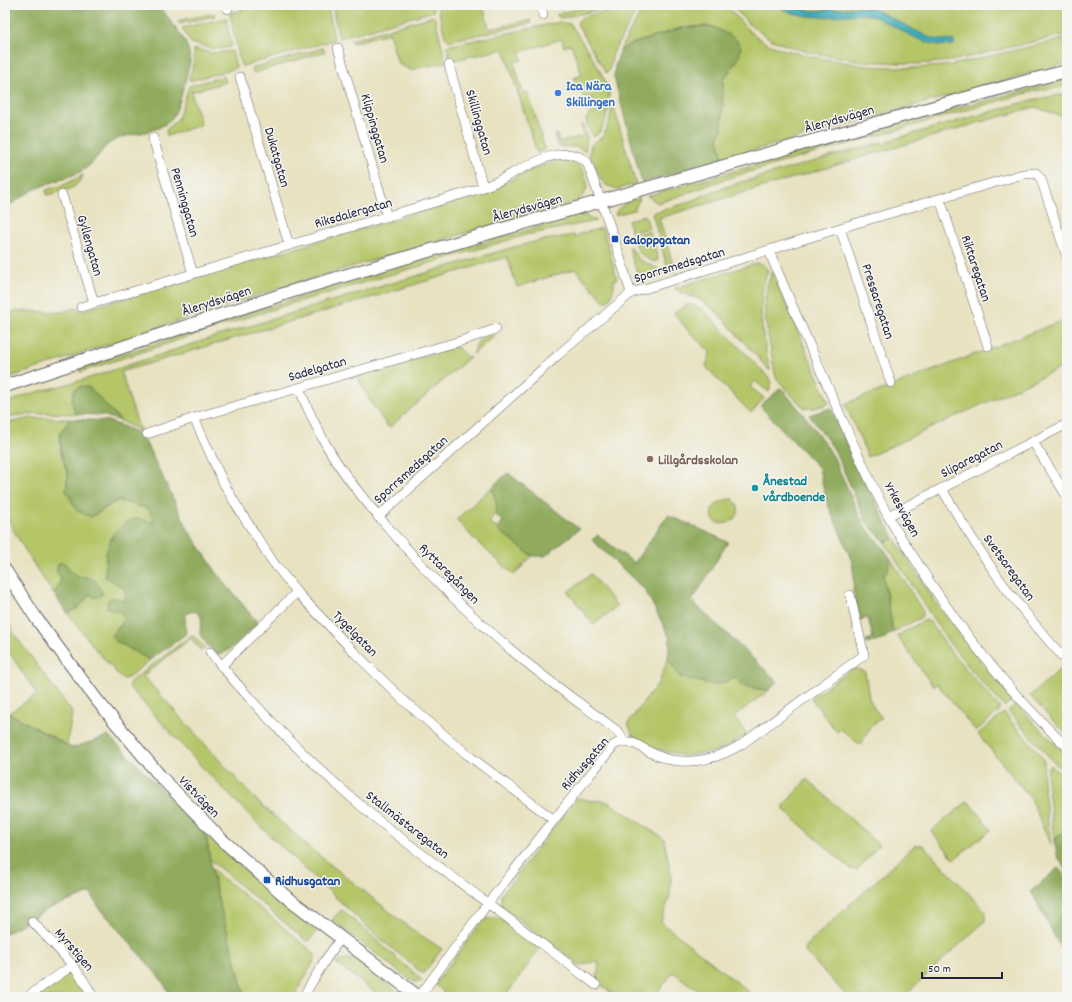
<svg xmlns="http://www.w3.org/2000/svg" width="1072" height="1002" viewBox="0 0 1072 1002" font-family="Dekko,sans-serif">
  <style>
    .green { fill: #b5c669; stroke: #6c7452 }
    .forest { fill: #90ab5d; stroke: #59664c }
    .water { fill: #3babb8; stroke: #2e667a }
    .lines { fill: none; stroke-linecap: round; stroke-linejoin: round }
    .street-casing { stroke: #67656a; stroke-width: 10 }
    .secondary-casing { stroke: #67656a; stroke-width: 14 }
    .street { stroke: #fff; stroke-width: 9 }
    .secondary { stroke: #fff; stroke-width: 12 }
    .shop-dot { fill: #3f7fe0; stroke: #f6f6f2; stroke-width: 1.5 }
    .transit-dot { fill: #1a4fb4; stroke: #f6f6f2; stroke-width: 1.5 }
    .education-dot { fill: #8d6e63; stroke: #f6f6f2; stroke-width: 1.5 }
    .culture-dot { fill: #0f9aa8; stroke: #f6f6f2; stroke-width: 1.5 }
    .labels { text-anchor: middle; stroke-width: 3; stroke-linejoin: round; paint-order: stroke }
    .shop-label { font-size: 14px; font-weight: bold; fill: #366cbe; stroke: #f6f6f2; text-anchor: start }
    .street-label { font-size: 14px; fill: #22223b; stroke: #f6f6f2 }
    .transit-label { font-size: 14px; font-weight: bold; fill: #164399; stroke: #f6f6f2; text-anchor: start }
    .education-label { font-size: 14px; font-weight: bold; fill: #785e54; stroke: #f6f6f2; text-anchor: start }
    .culture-label { font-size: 14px; font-weight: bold; fill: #0d838f; stroke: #f6f6f2; text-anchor: start }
  </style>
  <rect width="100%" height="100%" fill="#f6f6f2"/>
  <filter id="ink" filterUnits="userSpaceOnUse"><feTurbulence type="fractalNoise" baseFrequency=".025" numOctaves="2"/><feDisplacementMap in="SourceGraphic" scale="8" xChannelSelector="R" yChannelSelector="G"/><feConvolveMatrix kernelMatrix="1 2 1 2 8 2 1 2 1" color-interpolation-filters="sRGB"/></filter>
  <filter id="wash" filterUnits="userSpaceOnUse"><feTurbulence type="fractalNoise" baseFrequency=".012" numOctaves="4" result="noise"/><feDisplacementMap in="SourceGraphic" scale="16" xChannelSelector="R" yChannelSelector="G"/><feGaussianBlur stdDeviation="0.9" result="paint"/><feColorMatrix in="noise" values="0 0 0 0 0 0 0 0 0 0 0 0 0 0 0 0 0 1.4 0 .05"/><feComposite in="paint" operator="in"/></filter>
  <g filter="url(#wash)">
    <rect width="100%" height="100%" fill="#e8e2c1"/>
    <!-- green -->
    <path class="green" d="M251 5H328L334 40 243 66 241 65 234 35 230 13 241 11V7Z
      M332 5H432L434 11 339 38 338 35Z
      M437 5H483L489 29 530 20 531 23 528 24 449 41 445 37Z
      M596 5H622L561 18 558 17 557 14Z
      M637 5 638 8 613 53 609 71 606 73 579 27 577 24 579 20 582 17Z
      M645 5H726L750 32 766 43 781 49 808 56 866 66 916 68 952 65 1067 38V63L723 159 718 138 722 129 723 80 739 58 714 27 703 26 681 28 629 45 620 51 623 44Z
      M731 5H1067V34L951 61 918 64 881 62 864 61 813 53 797 49 772 40 750 25Z
      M215 13V16L180 24 177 21Z
      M433 16 435 18 446 62 411 70 398 64 389 33 352 43 351 40Z
      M227 18 229 35 232 45 230 47 214 49 191 43 182 28Z
      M560 22 570 24 573 28C581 40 612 85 609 97 607 104 601 106 595 108L592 97 586 98 577 91 574 78 582 75 571 44 564 47 562 39 520 52 522 60 514 62 523 93 528 92 545 149 543 151 537 153 504 49 450 61 447 46Z
      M323 48 325 52 253 73 252 68Z
      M194 49 212 53 232 51 236 67V68L190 81 189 80 194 61Z
      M224 76 226 82 191 92 201 125 167 136 166 130 178 119 189 86Z
      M1067 79V86L1034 91 735 176C709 184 685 195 658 203L647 196 945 111Z
      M1067 94V118L1035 107 981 122 659 218 675 271 669 273 652 213 683 204 722 188 742 182 882 142 883 145 887 144V141L1036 99Z
      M609 107C606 117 603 135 592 137L586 120 590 113 597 112Z
      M612 108H614L636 184 617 189 606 185 602 181 589 154 591 145C594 142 599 140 602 137 608 130 610 117 612 108Z
      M581 124 584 126 587 138 585 151C581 149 578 147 573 147 560 146 559 151 554 136L557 134 559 142 583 136Z
      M561 159C572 159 580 163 584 173 590 186 587 193 577 202L469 232 313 278 211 310 5 379V315L15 311 62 312 75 308 80 311 481 194 491 190 526 172Z
      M83 175V177C71 193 65 190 47 195L46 190 66 184Z
      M640 198 634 210 615 215C618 204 631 201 640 198Z
      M585 215 596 221 526 235 280 307 80 372 79 368 261 309 382 272 576 216Z
      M645 215 649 228 632 233 628 221Z
      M602 228 604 232 617 279 614 280C614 291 613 295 606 303L575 269 517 287 507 257 121 372 140 431 121 421 90 388 72 401 75 414 45 413 29 414 5 417V404L26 395 86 379 217 336 345 297 514 247 538 241 574 235V237L579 236V234Z
      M650 231 658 259 657 261 655 262C640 257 637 250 633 236Z
      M629 247H631L638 259 660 270 662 275C659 276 656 277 653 278 635 282 633 259 629 247Z
      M758 263 763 265 768 270C755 303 763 338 770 370H769L718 313 701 300 679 292 675 288 754 264Z
      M772 272 829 403C821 406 811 411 803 407L776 378 773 363 768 335 765 315V299L767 286Z
      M689 304 702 309 772 381 769 392 755 381 750 387 764 398 751 413 706 367 710 352 689 332 674 313Z
      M1067 319V365L868 457 845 404Z
      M495 335 473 354C479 337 478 340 495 335Z
      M454 347 458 348 467 357H470L389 428 373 406 357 376Z
      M31 418H49L70 419 60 433 61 453 68 475 66 490 91 517 118 500 149 509 155 524 124 588 126 594 125 601 111 609 118 610 123 614 122 623 116 629 114 640 150 660 128 678 124 679 121 678 97 651 68 614 80 606 90 594 86 577C73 576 72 575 65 563L56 571 61 578 59 586 54 594 36 568 16 535 5 513V422H13Z
      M492 487C497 504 501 507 489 522L532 556 514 575 476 541 457 520 460 516Z
      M731 499H733C752 519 715 533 712 516 712 514 712 511 712 510 715 503 724 500 731 499Z
      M894 538 938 606 974 653 1013 700 1005 706H1003L974 673 946 639 885 543Z
      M891 559 923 612C923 615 922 616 920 618L893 632 883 575 887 572Z
      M591 574 617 606 594 625 568 592Z
      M5 618 17 638 72 712 67 745 9 713 37 694 5 646Z
      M926 620 930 622 951 652 1000 708 999 711 976 731 937 684 933 686 897 636 923 621Z
      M193 636 195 637 205 648 201 651 191 638 143 676 252 796 311 849 410 928 442 949 423 974 377 936 268 834 204 769 158 719 130 688C129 685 129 683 131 681L188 638Z
      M668 659 681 677 714 685 736 678 744 686 768 691 734 716 747 734 719 751 685 756 656 749 632 734 628 723 659 682Z
      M1067 663V733L1066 734 1056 724 1030 696Z
      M852 669H857L865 672 869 698 874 708 882 718 871 726 865 737 860 745 841 729 837 732 811 698Z
      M1017 703 1035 724 1067 755V774L1050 758 1008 711Z
      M1004 713 1040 754 1044 761 1043 781 1051 847 1031 799 978 734Z
      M1050 765 1067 779V832L1058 835 1054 841 1047 779 1048 768Z
      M807 779 879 845 857 870H852L784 810V805Z
      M577 798 594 801 602 800 608 802 664 839 671 873 670 896 661 922 755 997H706L673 972 654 997H640V994L637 991 628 997H617L597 982 599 963 596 961 582 965H580L508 911 502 906 501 901V895Z
      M968 801 991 830 954 859 931 831Z
      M206 834C241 868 279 900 317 931L310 940 306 941 303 938 210 860Z
      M915 845H923L986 912V920L903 997H848L805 952V946Z
      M211 868 314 953 315 955V959L294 997H245L218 898Z
      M342 910 423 981 415 982 410 980 332 920 338 913Z
      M489 918H498L502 920 540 948 505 997H440L444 992 435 984 483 920Z
      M344 959H353L357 960 405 997H381L336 963Z
      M66 974C77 974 80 987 85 996H78V997H32Z"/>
    <!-- forest -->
    <path class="forest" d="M5 5H70C85 14 99 6 114 5 123 4 133 5 142 5 147 5 153 4 157 6 164 11 170 20 175 27 184 39 190 47 190 62 186 77 180 107 172 118 159 134 133 132 115 140 101 147 97 161 85 169 72 177 58 180 45 185 31 190 20 198 8 207L5 194Z
      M703 26 714 27 734 38 741 46 739 58 723 80 722 129 718 138 723 159 642 183 614 77 615 66 620 51 629 45 681 28Z
      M82 386 90 388 121 421 102 415 75 414 72 401 74 390Z
      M781 388 804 415 828 448 834 458 860 517 867 529 884 549 891 559 887 572 883 575 893 632 882 640 867 644 866 640 873 638 868 618 860 620 853 590 854 576 852 562 847 549 826 500 819 468 760 406Z
      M831 408 856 464 894 538 885 542 867 523 835 451 829 442 809 415Z
      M70 419 108 421 125 427 142 435 189 531 219 576 258 623C251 629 229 652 222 654 220 654 217 654 216 653 212 651 200 637 200 634 199 627 205 618 198 613 194 610 190 612 186 614L185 618 186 634 150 660 114 640 112 635 122 623 123 614C116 609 114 611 107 608L108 600 114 597 125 601 126 594 124 588 105 577 106 553 113 534 126 523 136 518 154 523 149 509 118 500 91 517 77 511 66 490 68 475 61 453 60 433Z
      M508 473 579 529 545 556H532L497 529 503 521 495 515 497 507 492 487Z
      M668 515 693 526 728 542 692 601 777 681 768 691 744 686 736 678 714 685 680 677 668 659 670 638 645 590 592 540 598 535 634 563Z
      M59 563H65L69 570 76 576 86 577 95 580 103 594 95 598 90 594 80 606 68 614 54 594 59 586 61 578 56 571Z
      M9 713 72 748 109 736 206 834 211 867 218 898 245 997H172L160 978 98 906 91 893 50 908 5 934V716Z
      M1067 832V871L1058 858 1054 841 1058 835Z
      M1058 868 1067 877V953L1060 947 1031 891Z"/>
    <!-- water -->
    <path class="water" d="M775 5H784L791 8 814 11 862 7 874 9 928 37 935 39 954 41V45C926 50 896 25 870 15 855 13 841 16 826 17 807 17 792 15 775 5Z"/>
  </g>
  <g filter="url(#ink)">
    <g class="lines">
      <defs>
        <path id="street" d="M227 5 228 9
          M541 5 543 15
          M338 48 387 217
          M449 65 483 187
          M240 77 289 245
          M153 138 193 274
          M62 195 94 303
          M940 199 988 346
          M840 228 891 383
          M769 251C790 302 813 353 835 403 852 441 868 479 888 516 896 531 906 545 915 559 958 628 1008 691 1067 747
          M81 307 469 192C479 189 489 185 498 181 521 170 564 140 587 162L612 232 631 293
          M299 388C308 410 318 432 331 453 348 481 370 507 392 532 439 587 492 637 550 681 571 698 594 713 616 730L620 734 623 741
          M194 418 223 482 238 508 273 562 297 592 355 653 403 700 437 729 468 755 554 820
          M147 434 194 418 464 340 496 329
          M1033 442 1067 496
          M942 489C960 520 979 550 1000 580 1019 606 1040 631 1062 656
          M888 516 1067 424
          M378 517 558 355 631 293 840 228 1023 174 1036 173 1041 179 1067 257
          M210 652C257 710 310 763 367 811 404 842 444 870 482 899 520 927 558 956 596 985
          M221 666 297 592
          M32 921C54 945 79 968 93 997
          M27 997 73 965
          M303 997 326 959 341 938
          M419 997 488 903 585 781 614 745C627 737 637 745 648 751 655 755 663 758 671 760 696 764 721 757 742 744L864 655 850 595"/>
        <path id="secondary" d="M5 386 293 291 496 231 812 141 1027 81 1067 71
          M5 570 36 618 96 699 160 776 221 839 284 895 419 997"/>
      </defs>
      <!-- street casing -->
      <use href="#street" class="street-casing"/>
      <!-- secondary casing -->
      <use href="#secondary" class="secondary-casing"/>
      <!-- street -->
      <use href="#street" class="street"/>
      <!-- secondary -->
      <use href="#secondary" class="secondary"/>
    </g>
  </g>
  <!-- markers -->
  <circle class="shop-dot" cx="558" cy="93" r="4"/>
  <g class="transit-dot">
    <rect x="611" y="235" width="8" height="8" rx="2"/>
    <rect x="263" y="876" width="8" height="8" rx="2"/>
  </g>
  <circle class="education-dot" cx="650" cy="459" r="4"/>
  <circle class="culture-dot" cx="755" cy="488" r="4"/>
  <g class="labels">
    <!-- shop labels -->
    <g class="shop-label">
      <text x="566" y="90">Ica Nära<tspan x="566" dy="16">Skillingen</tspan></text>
    </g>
    <!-- street labels -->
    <g class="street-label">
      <text transform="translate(839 118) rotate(-16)" y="5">Ålerydsvägen</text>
      <text transform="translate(480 122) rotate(74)" y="5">Skillinggatan</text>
      <text transform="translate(376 128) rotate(74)" y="5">Klippinggatan</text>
      <text transform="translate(278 157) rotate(74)" y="5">Dukatgatan</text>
      <text transform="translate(186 202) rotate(74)" y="5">Penninggatan</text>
      <text transform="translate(527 207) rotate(-16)" y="5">Ålerydsvägen</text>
      <text transform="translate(353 212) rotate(-16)" y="5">Riksdalergatan</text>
      <text transform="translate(91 245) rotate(74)" y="5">Gyllengatan</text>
      <text transform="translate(679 264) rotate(-17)" y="5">Sporrsmedsgatan</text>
      <text transform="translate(977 268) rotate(72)" y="5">Riktaregatan</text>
      <text transform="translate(216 300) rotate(-18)" y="5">Ålerydsvägen</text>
      <text transform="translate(879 301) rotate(72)" y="5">Pressaregatan</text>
      <text transform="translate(317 368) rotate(-16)" y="5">Sadelgatan</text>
      <text transform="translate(971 458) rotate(-27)" y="5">Sliparegatan</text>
      <text transform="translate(410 469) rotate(-42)" y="5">Sporrsmedsgatan</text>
      <text transform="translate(903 509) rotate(61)" y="5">Yrkesvägen</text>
      <text transform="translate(1010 567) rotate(54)" y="5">Svetsaregatan</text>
      <text transform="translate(450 573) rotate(45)" y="5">Ryttaregången</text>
      <text transform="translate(356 633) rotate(46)" y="5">Tygelgatan</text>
      <text transform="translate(584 763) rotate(-49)" y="5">Ridhusgatan</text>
      <text transform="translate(200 796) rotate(46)" y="5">Vistvägen</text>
      <text transform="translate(408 824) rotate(38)" y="5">Stallmästaregatan</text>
      <text transform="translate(75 949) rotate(49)" y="5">Myrstigen</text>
    </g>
    <!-- transit labels -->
    <g class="transit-label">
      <text x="623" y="244">Galoppgatan</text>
      <text x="275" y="885">Ridhusgatan</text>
    </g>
    <!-- education labels -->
    <g class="education-label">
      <text x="658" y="464">Lillgårdsskolan</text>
    </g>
    <!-- culture labels -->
    <g class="culture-label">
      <text x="763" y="485">Ånestad<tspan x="763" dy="16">vårdboende</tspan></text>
    </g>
  </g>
  <!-- margin -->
  <rect width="1072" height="1002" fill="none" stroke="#f6f6f2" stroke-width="20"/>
  <!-- scale -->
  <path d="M922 972v6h80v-6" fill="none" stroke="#22223b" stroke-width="2"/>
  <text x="928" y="972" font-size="12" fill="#22223b" stroke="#f6f6f2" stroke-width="3" paint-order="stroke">50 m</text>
</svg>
